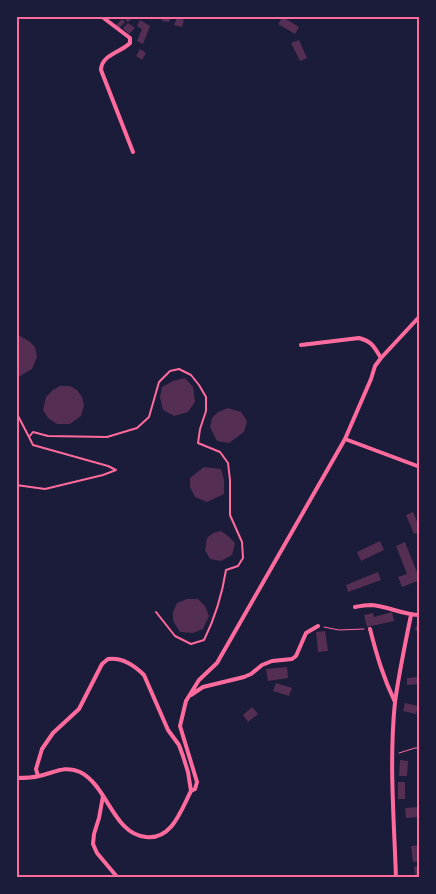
<svg xmlns="http://www.w3.org/2000/svg" width="436" height="894" viewBox="0 0 436 894" font-family="'Noto Serif',serif">
  <style>
    .building { fill: #542f53 }
    .lines { fill: none; stroke-linecap: round; stroke-linejoin: round }
    .path { stroke: #ff6b9d; stroke-width: 1 }
    .service { stroke: #ff6b9d; stroke-width: 2 }
    .minor { stroke: #ff6b9d; stroke-width: 4 }
    .neatline { fill: none; stroke: #ff6b9d; stroke-width: 2 }
  </style>
  <rect width="100%" height="100%" fill="#1b1b3a"/>
  <!-- building -->
  <path class="building" d="M122 16H134L128 22Z
    M163 16H171L169 22 162 21Z
    M283 17 299 27 295 34 278 24Z
    M177 18 184 20 182 27 174 25Z
    M122 19 125 22 119 28 116 25Z
    M140 20 150 26 143 44 137 41 142 29 137 26Z
    M128 23 135 28 129 34 123 28Z
    M299 40 307 58 300 61 291 43Z
    M140 49 146 53 142 60 136 56Z
    M18 335 29 341 35 347 37 357 32 369 20 376H16V336Z
    M185 378 193 387 195 402 188 412 174 416 163 410 160 397 162 387 173 381Z
    M60 386H70L77 390 82 397 84 405 81 416 70 424H57L48 418 43 410 46 397 53 390Z
    M228 408 241 412 247 421 244 432 229 443 217 441 210 427 212 418 218 412Z
    M204 467 221 469 224 480V494L207 502 195 497 190 487V478Z
    M413 512 420 528V532L414 534 406 515Z
    M221 531 228 536 235 543 232 555 221 561 210 559 205 550 207 538 213 533Z
    M380 541 384 550 361 561 357 552Z
    M405 542 420 580 402 587 398 577 407 574 396 546Z
    M378 572 381 580 348 592 346 585Z
    M187 599H198L205 606 209 616 203 629 193 633 180 632 173 621V612L177 603Z
    M392 612 394 621 367 627 364 615 373 613 374 617Z
    M420 618V632L415 630Z
    M325 631 328 651 318 652 316 632Z
    M287 667 288 678 268 681 266 669Z
    M420 677V684L407 685V678Z
    M276 683 292 688 289 696 273 691Z
    M405 703 418 706 416 714 403 711Z
    M252 707 258 714 248 722 243 715Z
    M400 760 408 761 407 776H399Z
    M398 782H405V799H398Z
    M420 807V817L406 818 405 808Z
    M420 845V861L413 862 411 846Z
    M420 866V878H416L414 867Z"/>
  <g class="lines">
    <!-- path -->
    <path class="path" d="M324 627 339 630 364 629
      M399 753 415 748H420"/>
    <!-- service -->
    <path class="service" d="M16 412 29 437
      M16 485 45 489 103 475 116 470 108 466 33 445 29 437 33 432 48 436 107 437 137 428 149 417 159 382 170 371 179 369 191 375 199 385 206 397V411L200 429 198 443 220 452 228 463 230 480V515L242 542 243 558 238 566 226 570C222 595 215 618 204 640L191 644 175 636 156 612"/>
    <!-- minor -->
    <path class="minor" d="M101 16 130 38V43C120 53 101 55 101 70L133 152
      M301 345 359 338C373 342 374 347 381 358
      M345 439 420 467
      M355 607C360 606 366 605 371 605 388 606 403 615 420 615
      M370 629C377 656 383 677 395 702
      M191 695 203 687 244 677 251 674 262 665 272 661 292 659 296 656 306 633 318 626
      M38 776 36 769 42 749 53 733 79 709 102 664 108 659C122 657 134 665 144 675L168 730 179 745 183 756 188 772 191 791
      M16 778C24 778 32 778 39 776 54 773 65 765 80 772 108 786 113 834 146 837 172 840 181 810 191 791L195 789 197 782 180 726 186 701 199 680 217 663 345 439 371 379 375 366 381 358 420 316
      M103 796 99 818 94 834 93 844 97 853 118 878
      M396 878C394 819 389 760 395 702 399 673 405 644 411 615"/>
  </g>
  <!-- border -->
  <rect width="436" height="894" fill="none" stroke="#1b1b3a" stroke-width="35"/>
  <rect x="18" y="18" width="400" height="858" class="neatline"/>
</svg>
